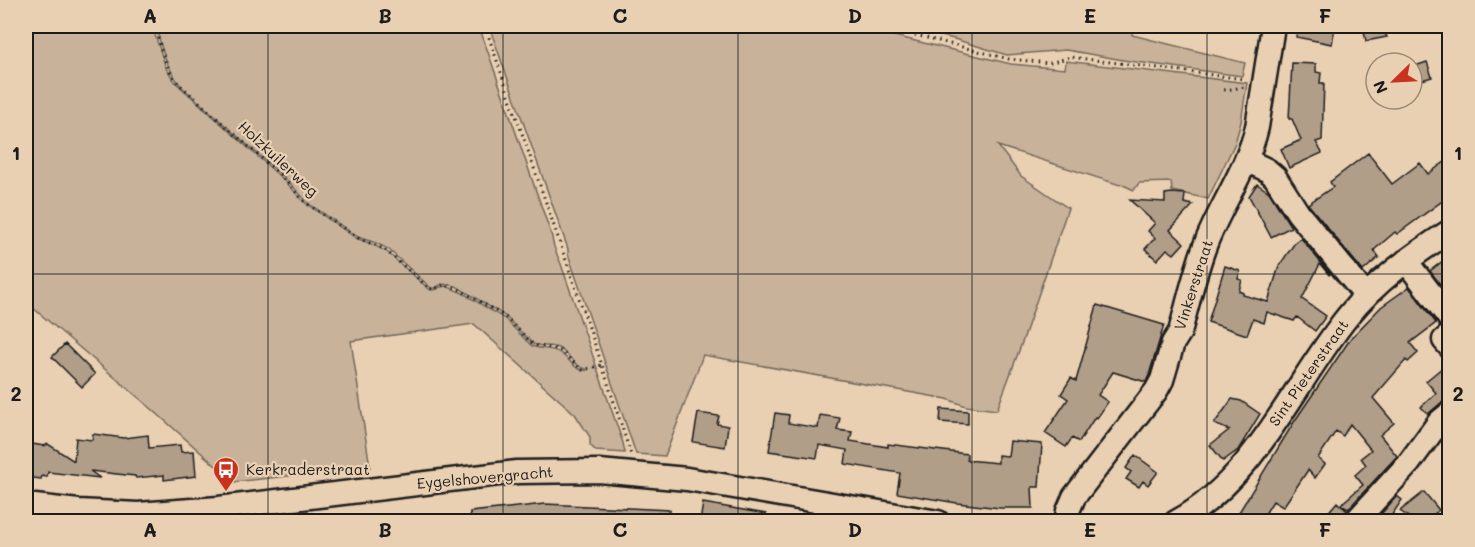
<svg xmlns="http://www.w3.org/2000/svg" width="1475" height="547" viewBox="0 0 1475 547" font-family="Mali,sans-serif">
  <style>
    .green { fill: #c8b29a; stroke: #72675b; stroke-width: 1.5 }
    .building { fill: #b19e89; stroke: #1c1c1c; stroke-width: 1.5 }
    .lines { fill: none; stroke-linecap: round; stroke-linejoin: round }
    .minor-casing { stroke: #1c1c1c; stroke-width: 27 }
    .path { stroke: #1c1c1c; stroke-width: 3; stroke-dasharray: 1.5 4.5; stroke-linecap: butt }
    .minor { stroke: #ead0b2; stroke-width: 22 }
    .grid { fill: none; stroke: #1c1c1c; stroke-width: 1.5; stroke-opacity: 0.55 }
    .labels { text-anchor: middle; stroke-width: 4.5; stroke-linejoin: round; paint-order: stroke }
    .street-label { font-size: 15px; fill: #1c1c1c; stroke: #ead0b2 }
    .poi-label { font-size: 15px; fill: #1c1c1c; stroke: #ead0b2; text-anchor: start }
    .neatline { fill: none; stroke: #1c1c1c; stroke-width: 2 }
    .grid-label { font-size: 20px; text-anchor: middle; font-weight: bold; fill: #1c1c1c }
  </style>
  <rect width="100%" height="100%" fill="#ead0b2"/>
  <filter id="ink" filterUnits="userSpaceOnUse"><feTurbulence type="fractalNoise" baseFrequency=".0167" numOctaves="2"/><feDisplacementMap in="SourceGraphic" scale="12" xChannelSelector="R" yChannelSelector="G"/><feConvolveMatrix kernelMatrix="1 2 1 2 8 2 1 2 1" color-interpolation-filters="sRGB"/></filter>
  <g filter="url(#ink)">
    <!-- green -->
    <path class="green" d="M26 26H152L166 68 175 82 284 180 304 202 356 238 374 245 387 252 429 289 435 290 440 287 446 286 463 293 505 319 532 346C541 350 551 347 560 353 569 358 575 372 587 370L586 369C574 367 569 353 558 348 550 345 541 347 533 344L505 316 456 286 442 284 435 288H431L388 249 376 243 358 237 308 203 286 179 182 87C167 70 161 48 156 26H479L552 237C553 248 557 254 561 264L623 443 625 453 596 451 590 445V437L575 414 474 324 351 341 370 467 234 482 153 410 26 302Z
      M489 26H853L1011 64 1065 69 1066 61 1247 83 1241 122 1235 143 1208 199 1172 191 1171 182 1139 183 1134 190 1121 184 1120 185 998 146 1021 176 1068 208 1023 340 997 410 966 406 947 399 703 355 665 456 636 454 568 254V249Z
      M899 26H1133L1132 35 1245 63 1242 76 1129 61 1066 50 1007 55 954 39Z"/>
    <!-- building -->
    <path class="building" d="M1298 26H1326L1335 27 1332 44 1296 37Z
      M1363 26H1381L1387 37 1366 41Z
      M1427 62 1432 77 1412 83V67Z
      M1292 63 1316 64V72L1321 73 1320 83H1324L1322 140 1316 142 1322 153 1289 168 1281 149 1301 140 1292 119H1289Z
      M1368 153 1392 184 1420 163 1428 174 1449 159V196L1397 234 1395 232 1374 250 1379 257 1363 271 1308 204 1333 187 1330 182Z
      M1257 184 1269 192 1291 227 1271 237 1249 196Z
      M1172 193 1185 194 1184 203 1193 205 1170 230 1184 243 1174 254 1167 249 1157 260 1145 249 1155 238 1148 231 1155 223 1130 200 1165 202V194Z
      M1301 238 1330 274 1329 275 1320 264 1302 299 1326 316 1315 331 1297 317 1294 321 1267 312 1264 323 1253 319 1247 335 1208 322 1225 266 1240 271 1238 279 1242 280 1239 291 1243 293V295L1268 302 1279 266 1294 244Z
      M1449 256V296L1430 271Z
      M1409 287 1436 323 1410 343 1418 353 1408 362 1406 360 1373 398 1394 423 1380 435 1397 456 1348 509 1341 505 1347 511 1341 522H1320L1337 502 1340 505 1363 485 1355 475 1366 465 1361 458 1371 450 1350 424 1343 436 1336 431 1318 458 1325 464 1315 478 1308 470 1283 507 1273 501 1260 522H1233L1294 422 1351 338 1381 307Z
      M1097 305 1164 325 1149 375 1146 382 1113 372 1098 395 1108 402 1097 418 1095 417 1079 442 1072 438 1066 447 1045 433 1068 399 1061 394 1071 378 1076 381Z
      M65 344 95 374 82 387 52 357Z
      M1443 367 1449 375V400L1441 403 1428 414 1421 407 1436 393 1426 381Z
      M1232 399 1241 401 1260 414 1238 450 1223 461 1210 445 1229 430 1214 424Z
      M941 409 968 411V424L940 422Z
      M698 413 719 416 717 424 728 426 725 447 693 442Z
      M775 413 789 415 788 423 818 428 820 415 840 418 837 430 852 432 850 441 888 447V444L967 454V460L998 463V455L1008 456 1010 441 1042 444 1039 487H1032L1033 508H1000L957 503 897 493 900 473 845 464 847 450 819 445 817 458 769 451Z
      M93 434 124 438 148 435 149 448 180 445 181 452 194 451 196 476 164 480V475L136 478 135 476 90 471 100 478 48 472 47 477 42 476 41 479 26 477V443L44 446 48 444 74 461 76 438 92 440Z
      M1135 455 1158 472 1148 485 1143 481 1139 487 1126 479 1131 472 1126 468Z
      M1424 492 1439 510 1433 515 1438 522H1416L1400 511Z
      M1397 496 1402 500 1387 522H1374Z
      M703 503 766 514V522H700Z
      M545 504 670 510V522H471L470 512Z"/>
    <g class="lines">
      <defs>
        <path id="minor" d="M1246 160 1267 170 1275 177 1298 213 1366 296
          M1406 261 1450 319
          M1450 335 1444 340 1450 347
          M26 505 78 511 138 514 219 508 517 472 599 471 687 479 938 522
          M1066 522 1068 511 1074 497 1156 391 1162 380 1173 343 1180 332C1188 303 1195 271 1206 243 1222 203 1247 169 1257 127L1273 26
          M1176 522C1256 479 1293 384 1348 316 1376 281 1413 255 1450 231
          M1355 522 1409 463 1439 422 1450 413"/>
      </defs>
      <!-- minor casing -->
      <use href="#minor" class="minor-casing"/>
      <!-- path -->
      <path class="path" d="M155 26C160 46 164 66 178 83L279 174 306 203 358 238 384 249 430 289H434L444 285 457 288 504 316 534 345 555 349 561 351 582 370 602 365
        M485 26 602 365 631 455
        M880 26 1009 59 1049 63 1071 57 1244 79
        M1224 90 1245 87"/>
      <!-- minor -->
      <use href="#minor" class="minor"/>
    </g>
  </g>
  <!-- grid -->
  <path class="grid" d="M268 26V522M503 26V522M738 26V522M972 26V522M1207 26V522M26 274H1450"/>
  <!-- icons -->
  <defs>
    <symbol id="bus-pin" viewBox="-11 -11 22 30"><path d="M0 17L-7.5 6A9.5 9.5 0 1 1 7.5 6Z" fill="#c8321e" stroke="#ead0b2"/><path d="M-5-6H5V4H4V6H2V4H-2V6H-4V4H-5ZM-3.5-4V0h7V-4ZM-3.5 1.2v1.5H-2V1.2ZM2 1.2v1.5H3.5V1.2Z" fill="#fff"/></symbol>
  </defs>
  <g fill-rule="evenodd">
    <use href="#bus-pin" x="211" y="455" width="30" height="40"/>
  </g>
  <g class="labels">
    <!-- street labels -->
    <g class="street-label">
      <text transform="translate(278 159) rotate(43)" y="5">Holzkuilerweg</text>
      <text transform="translate(1194 285) rotate(-72)" y="5">Vinkerstraat</text>
      <text transform="translate(1309 373) rotate(-55)" y="5">Sint Pieterstraat</text>
      <text transform="translate(485 478) rotate(-5)" y="5">Eygelshovergracht</text>
    </g>
    <!-- poi labels -->
    <g class="poi-label">
      <text x="246" y="475">Kerkraderstraat</text>
    </g>
  </g>
  <!-- margin -->
  <rect width="1475" height="547" fill="none" stroke="#ead0b2" stroke-width="66"/>
  <!-- north arrow -->
  <g transform="translate(1394 81) rotate(246)"><circle r="28" fill="#ead0b2" stroke="#988876" stroke-width="1.5"/>
  <path d="M0-4.5L10 22L0 15L-10 22Z" fill="#c8321e"/>
  <text y="-9" font-size="16" font-weight="bold" text-anchor="middle" fill="#1c1c1c">N</text>
  </g>
  <rect x="33" y="33" width="1409" height="481" class="neatline"/>
  <g class="grid-label">
    <text x="150" y="23">A</text>
    <text x="385" y="23">B</text>
    <text x="620" y="23">C</text>
    <text x="855" y="23">D</text>
    <text x="1090" y="23">E</text>
    <text x="1325" y="23">F</text>
    <text x="16" y="160">1</text>
    <text x="1458" y="160">1</text>
    <text x="16" y="401">2</text>
    <text x="1458" y="401">2</text>
    <text x="150" y="537">A</text>
    <text x="385" y="537">B</text>
    <text x="620" y="537">C</text>
    <text x="855" y="537">D</text>
    <text x="1090" y="537">E</text>
    <text x="1325" y="537">F</text>
  </g>
</svg>
